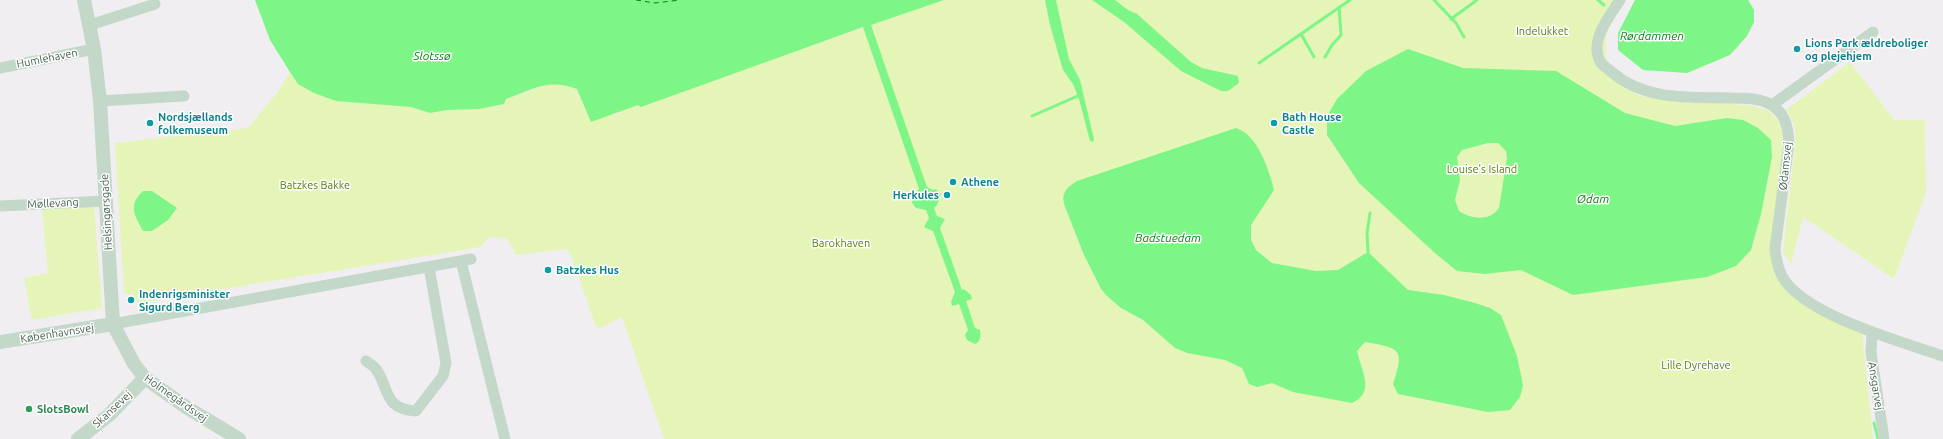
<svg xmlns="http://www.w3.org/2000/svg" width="1943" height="439" viewBox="0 0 1943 439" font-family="Ubuntu,sans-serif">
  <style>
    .green { fill: #e5f4b7 }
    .water { fill: #7ef687; fill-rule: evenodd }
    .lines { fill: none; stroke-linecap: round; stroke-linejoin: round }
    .stream { stroke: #7ef687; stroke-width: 3 }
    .ferry { stroke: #05840e; stroke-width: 1; stroke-dasharray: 5 4; stroke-linecap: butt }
    .minor { stroke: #c3d8c9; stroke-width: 11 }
    .tertiary { stroke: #c3d8c9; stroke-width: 14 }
    .culture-dot { fill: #0f9aa8; stroke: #fff; stroke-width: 1.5 }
    .leisure-dot { fill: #2e9e5b; stroke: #fff; stroke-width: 1.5 }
    .labels { text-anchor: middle; stroke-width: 3; stroke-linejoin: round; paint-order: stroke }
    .park-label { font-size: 11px; fill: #57820c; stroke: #fff }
    .culture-label { font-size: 11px; font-weight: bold; fill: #0d838f; stroke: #fff; text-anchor: start }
    .street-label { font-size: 11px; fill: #445e4d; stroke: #fff }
    .leisure-label { font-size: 11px; font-weight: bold; fill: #27864d; stroke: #fff; text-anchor: start }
    .water-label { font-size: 12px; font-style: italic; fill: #05840e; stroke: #fff }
  </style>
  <rect width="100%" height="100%" fill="#f1eef1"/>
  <!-- green -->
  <path class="green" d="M944 0H1623L1606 34V57L1624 86 1640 96 1753 106 1769 111 1779 122 1783 134 1777 275 1790 295 1811 310 1862 333 1873 439H664L622 317 599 329 596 327 571 255 566 249 515 255 512 246 506 238 489 237 480 247 139 303 132 295 124 294 115 143 248 128 277 93 290 72 298 84 411 107 430 113 447 110 479 109 504 104 506 99 551 83 564 84 577 89 583 99 614 115 631 106Z
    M1850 62 1894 120H1925L1926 192 1894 279 1803 217 1791 264 1783 252 1796 136 1794 124 1786 110Z
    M94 207 102 308 32 320 24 278 48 273 42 209Z"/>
  <!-- water -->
  <path class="water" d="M255 0H944L871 25 927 187 933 190 936 189 941 194 937 205 934 208 937 216 945 219 940 228 962 290 964 289 971 295 972 299 966 301 975 328 980 330C981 334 981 342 975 344L967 340 965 335 968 330 959 304 952 306 951 302 955 292 933 231 924 227 929 218 926 210 916 208 912 203 913 197 916 196V192L919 189 863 27 641 107 638 105 591 122 577 89C548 78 534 89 506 99L504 104 479 109 447 110 430 113 411 107 336 101 314 93 298 84 290 72 270 40Z
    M1045 0H1056L1069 59 1080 80 1094 139 1093 142 1090 141 1079 99 1073 84 1063 70 1050 25Z
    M1092 0H1115L1128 10 1137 14 1191 62 1202 68 1238 76 1239 83 1228 91H1221L1181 71 1124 22Z
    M1635 0H1748L1754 10V22L1747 36 1730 55 1687 73 1643 70 1618 50V33Z
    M1408 49 1463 68 1556 71 1625 113 1675 126 1727 118 1743 120 1758 128 1771 140 1772 157 1761 214 1751 250 1736 266 1707 277 1573 295 1521 270 1485 274 1457 271 1436 254 1359 183 1327 135V116L1337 99 1366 71ZM1488 143H1498L1506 151 1507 158 1499 208C1489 222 1472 219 1459 211L1455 200 1460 180 1457 157 1462 150Z
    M1236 128C1258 135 1269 170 1274 190L1251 225V240L1256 250 1272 263 1316 271 1338 270 1368 252 1408 290 1444 295 1475 303 1490 308 1501 315 1517 356 1523 385 1520 397 1510 410 1488 412 1398 394 1393 384C1405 348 1400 348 1365 342L1357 351C1361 371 1376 392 1352 403L1293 392 1272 383 1257 387 1249 384 1242 368 1225 360 1187 353 1175 348 1143 320 1121 308 1107 296 1101 289 1084 255 1064 204C1061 192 1068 187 1077 181Z
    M143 191H152L177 208 168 220 152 231H143C134 215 128 205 143 191Z"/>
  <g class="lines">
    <!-- stream -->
    <path class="stream" d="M1434 0 1456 23 1464 37
      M1598 0 1604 5
      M1451 19 1477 0
      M1301 34 1314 57
      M1325 57 1332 45 1341 35 1339 7
      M1259 63 1350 0
      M1032 116 1080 95
      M1368 252 1367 233 1370 213
      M1874 423 1878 439"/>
    <!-- ferry -->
    <path class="ferry" d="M636 0 655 3 680 0"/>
    <!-- minor -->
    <path class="minor" d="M1620 0C1609 17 1588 42 1601 63 1604 67 1610 70 1613 73 1646 101 1691 97 1732 98 1745 98 1762 98 1773 106 1786 115 1788 128 1789 143L1775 249C1776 259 1778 268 1782 276 1803 315 1902 342 1943 356
      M90 25 155 4
      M0 68 94 49
      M100 101 184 96
      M1772 105 1873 32
      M0 206 106 201
      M461 261 505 439
      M113 324 471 259
      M1872 332 1871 352 1884 439
      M366 361C369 363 374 366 376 369 390 389 383 409 416 411L443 376 446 363 429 267"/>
    <!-- tertiary -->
    <path class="tertiary" d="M84 0 94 49 100 101 113 324 134 364 145 378 186 407 239 439
      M0 342 113 324
      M78 439 109 415 145 378"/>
  </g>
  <!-- markers -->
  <g class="culture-dot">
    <circle cx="1797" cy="49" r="4"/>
    <circle cx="150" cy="123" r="4"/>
    <circle cx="1274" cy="123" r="4"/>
    <circle cx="953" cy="182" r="4"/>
    <circle cx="947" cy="195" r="4"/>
    <circle cx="548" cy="270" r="4"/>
    <circle cx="131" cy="300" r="4"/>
  </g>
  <circle class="leisure-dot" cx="29" cy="409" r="4"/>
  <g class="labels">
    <!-- park labels -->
    <g class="park-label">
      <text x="1542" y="35">Indelukket</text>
      <text x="1482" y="173">Louise's Island</text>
      <text x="315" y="189">Batzkes Bakke</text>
      <text x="841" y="247">Barokhaven</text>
      <text x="1696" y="369">Lille Dyrehave</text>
    </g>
    <!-- culture labels -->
    <g class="culture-label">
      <text x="1805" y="47">Lions Park ældreboliger<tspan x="1805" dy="13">og plejehjem</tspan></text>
      <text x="158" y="121">Nordsjællands<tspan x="158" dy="13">folkemuseum</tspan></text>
      <text x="1282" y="121">Bath House<tspan x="1282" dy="13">Castle</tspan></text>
      <text x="961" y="186">Athene</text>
      <text x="939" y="199" text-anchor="end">Herkules</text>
      <text x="556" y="274">Batzkes Hus</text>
      <text x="139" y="298">Indenrigsminister<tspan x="139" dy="13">Sigurd Berg</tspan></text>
    </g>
    <!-- street labels -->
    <g class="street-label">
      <text transform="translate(47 58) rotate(-11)" y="4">Humlehaven</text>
      <text transform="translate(1785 166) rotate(-84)" y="4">Ødamsvej</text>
      <text transform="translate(53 203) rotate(-3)" y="4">Møllevang</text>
      <text transform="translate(106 212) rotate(-93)" y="4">Helsingørsgade</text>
      <text transform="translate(57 333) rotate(-9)" y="4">Københavnsvej</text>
      <text transform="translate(1876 386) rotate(81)" y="4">Ansgarvej</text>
      <text transform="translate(176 398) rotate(35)" y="4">Holmegårdsvej</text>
      <text transform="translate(112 409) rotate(-43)" y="4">Skansevej</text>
    </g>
    <!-- leisure labels -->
    <g class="leisure-label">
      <text x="37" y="413">SlotsBowl</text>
    </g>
    <!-- water labels -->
    <g class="water-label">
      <text x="1652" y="40">Rørdammen</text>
      <text x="432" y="60">Slotssø</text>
      <text x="1593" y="203">Ødam</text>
      <text x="1168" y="242">Badstuedam</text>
    </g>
  </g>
</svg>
